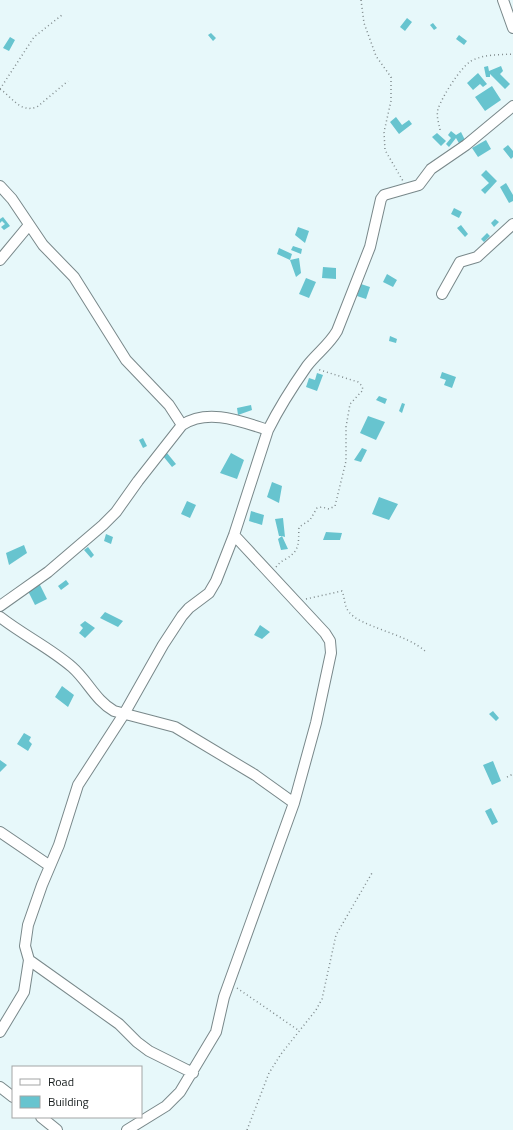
<svg xmlns="http://www.w3.org/2000/svg" width="513" height="1130" viewBox="0 0 513 1130" font-family="'Titillium Web',sans-serif">
  <style>
    .building { fill: #67c4cf }
    .lines { fill: none; stroke-linecap: round; stroke-linejoin: round }
    .minor-casing { stroke: #79888a; stroke-width: 12 }
    .path { stroke: #808b8d; stroke-width: 1.5; stroke-dasharray: 1 3; stroke-linecap: butt }
    .minor { stroke: #fff; stroke-width: 10 }
  </style>
  <rect width="100%" height="100%" fill="#e7f8fa"/>
  <!-- building -->
  <path class="building" d="M407 18 412 22 405 31 400 27Z
    M433 23 437 28 434 30 430 25Z
    M211 33 216 38 213 41 208 35Z
    M459 35 467 41 464 45 456 39Z
    M10 37 15 40 9 51 3 48Z
    M488 66 489 71 501 66 503 71 500 74 510 84 505 89 490 74V77H486L484 67Z
    M478 73 487 84 483 87 480 84 473 90 467 83Z
    M492 86 501 100 485 111 475 97Z
    M396 117 402 125 409 120 412 124 399 134 390 122Z
    M451 131 456 135 461 132 466 142 460 145 456 138 449 147 446 144 451 138 448 135Z
    M437 133 446 141 441 146 432 137Z
    M486 140 491 149 478 157 472 148Z
    M508 145 513 151V157L511 159 503 149Z
    M486 170 497 181 485 194 481 190 489 183 481 175Z
    M506 183 513 195V201L509 203 500 187Z
    M454 208 462 212 459 218 451 214Z
    M3 217 10 226 4 230 1 227 5 224 2 221 0 223V219Z
    M495 219 499 222 494 227 491 223Z
    M461 225 468 234 465 237 457 228Z
    M298 227 309 231 305 243 295 235Z
    M487 233 490 236 484 242 481 239Z
    M293 246 302 249 301 254 291 250Z
    M279 248 292 254 290 260 299 258 301 273 296 277 290 260 277 254Z
    M323 267 336 268V279L322 278Z
    M387 274 397 280 393 287 383 282Z
    M306 278 316 282 309 298 299 294Z
    M361 284 370 287 366 299 357 296Z
    M390 336 397 339 396 343 389 341Z
    M442 372 456 377 452 388 444 385 446 380 440 378Z
    M317 373 323 375 317 391 306 387 309 378 315 380Z
    M379 396 387 399 385 404 376 400Z
    M402 403 405 404 402 413 399 411Z
    M251 405 252 410 238 415 237 408Z
    M368 416 385 422 376 440 360 433Z
    M143 438 147 446 143 448 139 440Z
    M362 448 367 450 361 462 354 460Z
    M167 453 176 464 172 467 163 456Z
    M231 453 244 460 237 479 220 473Z
    M272 482 282 486 279 503 267 497Z
    M379 497 398 504 389 520 372 514Z
    M187 501 196 505 190 518 181 514Z
    M251 511 264 515 262 525 249 521Z
    M283 518 285 537 282 536 288 549 281 550 278 539 282 536H279L275 519Z
    M326 532 342 533 340 540H323Z
    M106 534 113 537 111 544 104 541Z
    M24 545 27 553 9 565 6 553Z
    M88 547 94 555 91 558 84 550Z
    M66 580 69 584 61 590 58 586Z
    M39 583 47 599 35 605 27 589Z
    M105 612 123 621 118 627 100 618Z
    M85 621 95 628 85 638 79 633 83 628 80 625Z
    M260 625 270 632 262 639 254 635Z
    M62 686 74 695 68 707 55 697Z
    M493 711 499 718 496 721 489 714Z
    M24 733 31 737 29 741 32 744 28 751 17 744Z
    M0 760 7 765 0 772Z
    M493 761 501 781 492 785 483 765Z
    M491 808 498 822 492 825 485 811Z"/>
  <g class="lines">
    <defs>
      <path id="minor" d="M503 0 513 28
        M0 186 12 199 43 245 74 277 126 360 169 405 182 425
        M0 260 29 225
        M442 294 460 262 477 257 513 224
        M0 606 48 572 103 525 116 512 138 481 182 425C208 408 240 421 268 430
        M0 617C23 635 50 648 72 667 88 681 95 700 114 711L175 727 255 775 294 803
        M0 832 50 866
        M29 960 119 1024 137 1042 149 1051 193 1073
        M0 1032 24 992 29 960 25 946 28 925 42 885 59 845 78 785 124 714 163 645 182 616 189 608 209 593 216 581 234 535 268 430C279 408 293 386 307 366 317 353 329 345 337 331L370 247 381 199 384 195 419 185 431 169 466 145 513 106
        M0 1087 13 1097
        M41 1117 57 1130
        M127 1130 166 1106 180 1092 216 1032 224 997 294 803 316 723 331 653 330 641 325 633 234 535"/>
    </defs>
    <!-- minor casing -->
    <use href="#minor" class="minor-casing"/>
    <!-- path -->
    <path class="path" d="M361 0 364 23 376 56 391 77V101L384 132 385 150 403 181
      M0 89 34 37 62 15
      M0 89C13 98 20 113 37 107L68 81
      M440 130C439 123 436 117 438 109 442 97 460 68 471 61 484 54 499 55 513 54
      M276 567C279 563 282 561 286 559 301 550 298 542 299 527L310 520 317 508 322 507 329 509 335 506 346 461V427L350 404 363 390 362 386 358 382 317 369
      M306 599 342 591C345 598 344 606 349 612 360 627 408 634 426 652
      M507 777 513 774
      M237 988 298 1030
      M247 1130 269 1073 281 1054 316 1010 322 999 336 935 372 873"/>
    <!-- minor -->
    <use href="#minor" class="minor"/>
  </g>
  <!-- legend -->
  <rect x="12" y="1066" width="130" height="52" fill="#ffffff" stroke="#a3a5a5"/>
  <rect x="20" y="1079" width="20" height="6" fill="#ffffff" stroke="#a3a5a5"/>
  <text x="48" y="1086" font-size="12" fill="#181e1f">Road</text>
  <rect x="20" y="1096" width="20" height="12" fill="#67c4cf" stroke="#a3a5a5"/>
  <text x="48" y="1106" font-size="12" fill="#181e1f">Building</text>
</svg>
